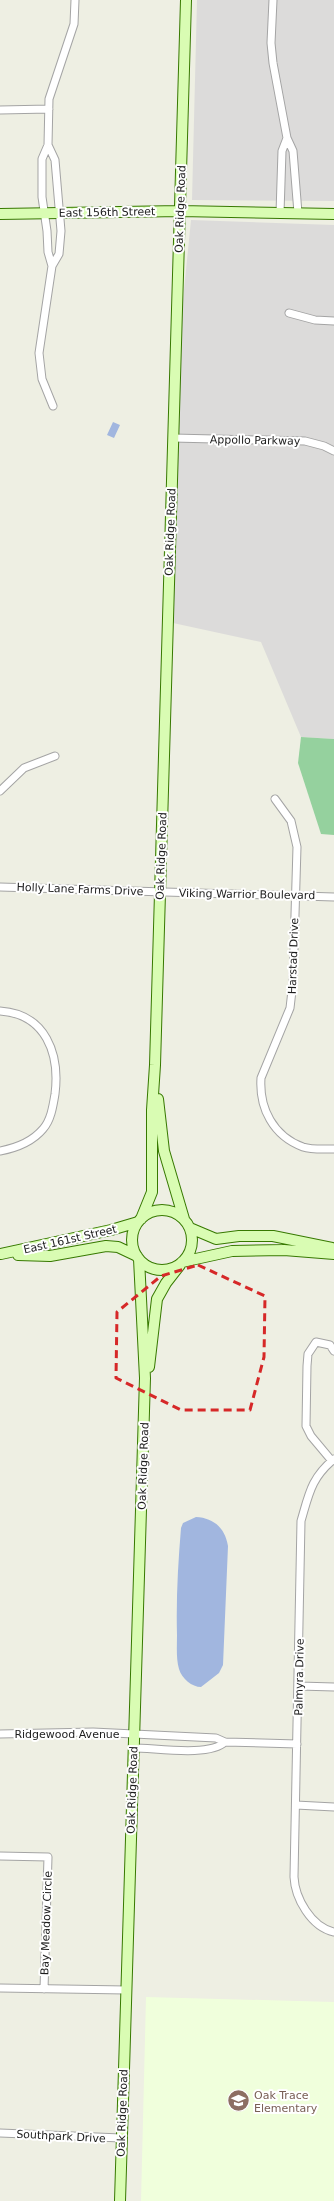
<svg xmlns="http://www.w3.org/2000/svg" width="334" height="2201" viewBox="0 0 334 2201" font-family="'DejaVu Sans',sans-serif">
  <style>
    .residential { fill: #dcdbda }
    .education { fill: #f0ffdc }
    .forest { fill: #95d19e }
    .water { fill: #a1b6df }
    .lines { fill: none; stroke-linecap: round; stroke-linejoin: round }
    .street-casing { stroke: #a4a4a4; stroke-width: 9 }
    .secondary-casing { stroke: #377900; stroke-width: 12 }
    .street { stroke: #fff; stroke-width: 7 }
    .secondary { stroke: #d9fcb3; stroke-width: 10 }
    .marked { fill: none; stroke: #d62828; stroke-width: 3; stroke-dasharray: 8 5; stroke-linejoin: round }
    .labels { text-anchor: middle; stroke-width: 4; stroke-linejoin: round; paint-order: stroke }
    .street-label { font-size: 11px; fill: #1d1d1d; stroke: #fff }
    .education-label { font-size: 11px; fill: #785e54; stroke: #fff; text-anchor: start }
  </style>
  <rect width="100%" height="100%" fill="#eeefe3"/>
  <!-- residential -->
  <path class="residential" d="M197 0H334V201L192 200Z
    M191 220 334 225V739L301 737 261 642 173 623 180 330Z"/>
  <!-- education -->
  <path class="education" d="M146 1997 334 2002V2201H141Z"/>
  <!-- forest -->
  <path class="forest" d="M301 737 334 739V835L321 834 298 763Z"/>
  <!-- water -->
  <path class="water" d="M113 422 120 425 114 438 107 435Z
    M196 1517C214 1518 225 1528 228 1546L223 1665 219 1673 201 1687C192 1687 182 1679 179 1669 176 1659 177 1646 177 1635 176 1600 178 1564 181 1528L183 1523Z"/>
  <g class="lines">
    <defs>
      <path id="street" d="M273 0 271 43 273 63 287 138 293 151 298 213
        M0 110 49 109
        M48 145 42 159V197L47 231 48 252 52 266
        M280 213 282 151 287 138
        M289 313 315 320 334 321
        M53 406 42 379 39 353 52 266 59 254 61 231 55 160 48 145 49 99 74 24 75 0
        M173 438 305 441 324 446 334 451
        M0 791 24 768 55 756
        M275 799 291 821 297 847 293 982 290 1008 261 1078C259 1108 273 1136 303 1147 312 1150 324 1149 334 1149
        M0 887 334 897
        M0 1011C46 1014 60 1054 55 1094 53 1106 51 1120 43 1129 32 1142 16 1148 0 1151
        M334 1459C311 1478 309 1494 301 1521L294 1877C295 1898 311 1927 334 1932
        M332 1461 311 1436 306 1426 307 1366 308 1354 316 1342 330 1345 334 1351
        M299 1686 334 1687
        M0 1734 93 1732 216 1738 225 1742 297 1744
        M134 1748C156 1748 209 1757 225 1742
        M296 1805 334 1807
        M0 1856 48 1857 44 1989
        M0 1988 126 1990
        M0 2133 121 2138"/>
      <path id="secondary" d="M0 214 180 211 334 214
        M158 1099 164 1151 184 1219
        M132 1240a30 30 0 1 1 60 0a30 30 0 1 1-60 0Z
        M141 1219 152 1192V1110L155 1065 186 0
        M190 1228 216 1239 239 1236H273L332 1248
        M1 1254 111 1230 138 1222
        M18 1255 50 1256 106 1246 118 1247 137 1256
        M182 1262 232 1251 284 1250 334 1254
        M149 1367 157 1299 166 1283 180 1265
        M120 2201 145 1378 139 1259"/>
    </defs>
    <!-- street casing -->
    <use href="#street" class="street-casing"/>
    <!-- secondary casing -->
    <use href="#secondary" class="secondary-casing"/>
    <!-- street -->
    <use href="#street" class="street"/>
    <!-- secondary -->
    <use href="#secondary" class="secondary"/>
  </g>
  <!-- marked area -->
  <path class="marked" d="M198 1265 265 1296 264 1357 250 1410H181L116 1378 117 1312 161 1276Z"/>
  <!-- icons -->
  <defs>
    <symbol id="school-disc" viewBox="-11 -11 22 22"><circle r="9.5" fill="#8d6e63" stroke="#fff"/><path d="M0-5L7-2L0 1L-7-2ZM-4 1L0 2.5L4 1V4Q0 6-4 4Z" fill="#fff"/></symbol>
  </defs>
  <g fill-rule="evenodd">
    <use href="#school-disc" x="226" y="2088" width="25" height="25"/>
  </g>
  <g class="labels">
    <!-- street labels -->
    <g class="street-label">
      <text transform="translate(180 209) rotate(-88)" y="4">Oak Ridge Road</text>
      <text transform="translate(107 212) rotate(-1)" y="4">East 156th Street</text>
      <text transform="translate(255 440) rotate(1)" y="4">Appollo Parkway</text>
      <text transform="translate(170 532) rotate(-88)" y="4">Oak Ridge Road</text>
      <text transform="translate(161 856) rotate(-88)" y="4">Oak Ridge Road</text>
      <text transform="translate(80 889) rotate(2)" y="4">Holly Lane Farms Drive</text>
      <text transform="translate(247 894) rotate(1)" y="4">Viking Warrior Boulevard</text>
      <text transform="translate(293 956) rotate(-88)" y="4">Harstad Drive</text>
      <text transform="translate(70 1239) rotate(-13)" y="4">East 161st Street</text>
      <text transform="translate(143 1466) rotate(-88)" y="4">Oak Ridge Road</text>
      <text transform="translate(299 1677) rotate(-89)" y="4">Palmyra Drive</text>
      <text x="67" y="1738">Ridgewood Avenue</text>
      <text transform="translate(132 1790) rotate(-88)" y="4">Oak Ridge Road</text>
      <text transform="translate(46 1923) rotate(-88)" y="4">Bay Meadow Circle</text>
      <text transform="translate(122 2113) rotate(-88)" y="4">Oak Ridge Road</text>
      <text transform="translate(61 2136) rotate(3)" y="4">Southpark Drive</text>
    </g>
    <!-- education labels -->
    <g class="education-label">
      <text x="254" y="2099">Oak Trace<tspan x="254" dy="13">Elementary</tspan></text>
    </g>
  </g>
</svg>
